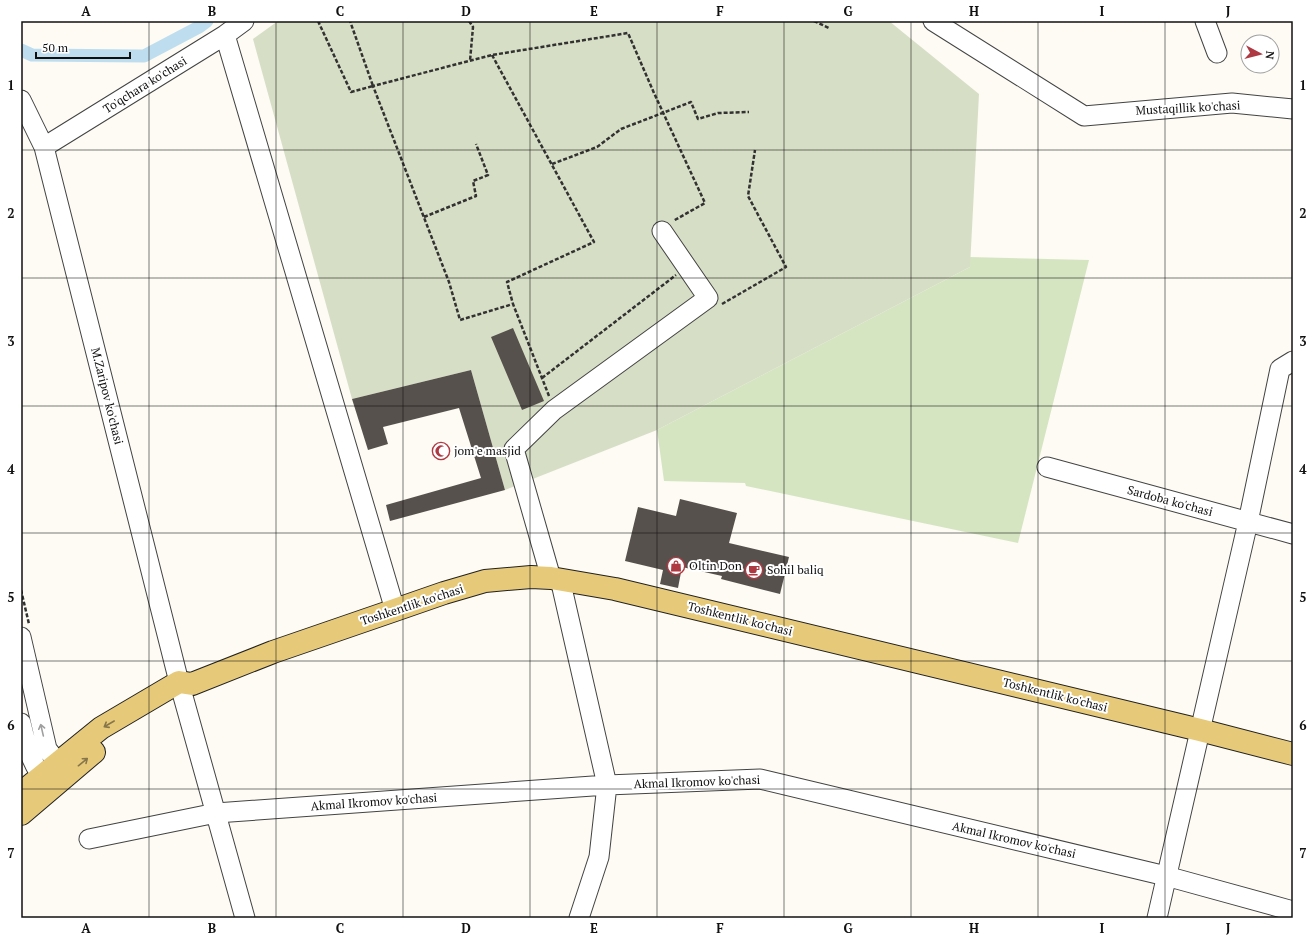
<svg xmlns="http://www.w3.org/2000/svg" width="1314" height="939" viewBox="0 0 1314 939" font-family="'PT Serif',serif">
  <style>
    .green { fill: #d5e5c1 }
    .cemetery { fill: #d7dec6 }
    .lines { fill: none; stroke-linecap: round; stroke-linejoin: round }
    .canal { stroke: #bedeef; stroke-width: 13 }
    .building { fill: #57514d }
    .minor-casing { stroke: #434343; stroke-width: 21 }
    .major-casing { stroke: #212121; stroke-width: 24 }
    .path { stroke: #323232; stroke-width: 2.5; stroke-dasharray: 4 2; stroke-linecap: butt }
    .minor { stroke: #fff; stroke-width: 19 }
    .major { stroke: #e7c97a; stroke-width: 22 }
    .oneway { stroke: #86764a }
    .oneway2 { stroke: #9f9f9f }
    .grid { fill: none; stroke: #101010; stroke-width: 1; stroke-opacity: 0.55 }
    .labels { text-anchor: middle; stroke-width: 4; stroke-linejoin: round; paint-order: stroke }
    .street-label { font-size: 12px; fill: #101010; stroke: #fff }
    .poi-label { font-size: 12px; fill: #101010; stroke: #fff; text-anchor: start }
    .neatline { fill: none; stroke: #101010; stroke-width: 1.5 }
    .grid-label { font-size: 13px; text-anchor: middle; font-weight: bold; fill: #101010 }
  </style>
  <rect width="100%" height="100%" fill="#fdfbf4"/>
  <!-- green -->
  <path class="green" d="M970 257 1089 260 1018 543 746 486 745 483 664 481 657 430 970 267Z"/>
  <!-- cemetery -->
  <path class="cemetery" d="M278 21H889L979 94 970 267 657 430 505 490 471 370 352 399 253 39Z"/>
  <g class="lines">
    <!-- canal -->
    <path class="canal" d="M21 50 32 55 144 56 199 27 207 21"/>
  </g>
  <!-- building -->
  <path class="building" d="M513 328 544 401 522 410 491 337Z
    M471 370 505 490 390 521 386 505 481 478 459 408 383 427 388 444 368 450 352 399Z
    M680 499 737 513 729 543 789 557 780 594 721 579 722 576 682 567 678 588 660 584 663 570 625 561 638 507 676 516Z"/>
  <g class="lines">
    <defs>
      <path id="minor" d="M933 21 1084 116 1232 103 1293 109
        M1205 21 1217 53
        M225 35 395 610
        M21 100 44 147 179 682 245 918
        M44 147 225 35 244 21
        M1047 467 1293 534
        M551 578 514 449 554 410 708 298 662 231
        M560 579 607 785 599 857 579 918
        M21 637 47 749 57 762 63 776
        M21 723C27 749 33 767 50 788
        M89 839 216 813 607 785 760 779 1166 876 1293 911
        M1157 918 1248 522 1280 369 1293 361"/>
      <path id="major" d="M21 793 101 728 179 682 192 684 273 652 395 610 444 593 485 581 531 577 551 578 615 589 1200 730 1293 754
        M21 814 94 752"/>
    </defs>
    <!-- minor casing -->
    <use href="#minor" class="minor-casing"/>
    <!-- major casing -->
    <use href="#major" class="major-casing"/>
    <!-- path -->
    <path class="path" d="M318 21 351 92 373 86 350 21
      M469 21 473 27 470 61
      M814 21 829 28
      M492 55 594 242 507 282 513 304
      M552 164 597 147 621 129 691 102 698 119 718 113 749 112
      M424 217 476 196 473 181 488 175 476 144
      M722 304 786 267 748 196 755 150
      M542 378 676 275
      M549 396 513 304 460 320 449 282 373 86 492 55 628 33 654 93 705 203 673 221
      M21 590 29 624"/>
    <!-- minor -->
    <use href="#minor" class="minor"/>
    <!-- major -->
    <use href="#major" class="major"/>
  </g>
  <!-- one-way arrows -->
  <defs><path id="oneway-shaft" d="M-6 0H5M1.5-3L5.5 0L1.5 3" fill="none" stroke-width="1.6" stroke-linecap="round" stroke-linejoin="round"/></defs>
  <g class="oneway">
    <use href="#oneway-shaft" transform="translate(109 724) rotate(150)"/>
    <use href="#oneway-shaft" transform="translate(83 762) rotate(-39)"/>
  </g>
  <use class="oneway2" href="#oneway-shaft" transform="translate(42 730) rotate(-103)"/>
  <!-- grid -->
  <path class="grid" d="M149 21V918M276 21V918M403 21V918M530 21V918M657 21V918M784 21V918M911 21V918M1038 21V918M1165 21V918M21 150H1293M21 278H1293M21 406H1293M21 533H1293M21 661H1293M21 789H1293"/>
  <!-- icons -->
  <defs>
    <symbol id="mosque-ring" viewBox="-11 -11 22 22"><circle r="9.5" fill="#fff" stroke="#ae3943" stroke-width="1.5"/><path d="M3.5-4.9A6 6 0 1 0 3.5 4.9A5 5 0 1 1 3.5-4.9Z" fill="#ae3943"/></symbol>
    <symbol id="shop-ring" viewBox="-11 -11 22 22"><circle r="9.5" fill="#fff" stroke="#ae3943" stroke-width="1.5"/><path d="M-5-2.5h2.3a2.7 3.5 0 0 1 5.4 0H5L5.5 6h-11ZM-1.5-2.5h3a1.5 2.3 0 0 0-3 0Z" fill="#ae3943"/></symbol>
    <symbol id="cafe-ring" viewBox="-11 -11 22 22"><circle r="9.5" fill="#fff" stroke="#ae3943" stroke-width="1.5"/><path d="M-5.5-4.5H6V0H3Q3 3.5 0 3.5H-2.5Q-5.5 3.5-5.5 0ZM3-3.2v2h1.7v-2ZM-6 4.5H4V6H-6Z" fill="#ae3943"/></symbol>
  </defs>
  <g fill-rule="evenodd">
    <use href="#mosque-ring" x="431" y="441" width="20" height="20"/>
    <use href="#shop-ring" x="666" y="556" width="20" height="20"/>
    <use href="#cafe-ring" x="744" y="560" width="20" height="20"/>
  </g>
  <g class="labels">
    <!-- street labels -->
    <g class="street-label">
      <text transform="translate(145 85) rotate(-32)" y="4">To'qchara ko'chasi</text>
      <text transform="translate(1188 108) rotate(-3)" y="4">Mustaqillik ko'chasi</text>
      <text transform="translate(107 396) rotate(76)" y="4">M.Zaripov ko'chasi</text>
      <text transform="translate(1170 501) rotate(15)" y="4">Sardoba ko'chasi</text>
      <text transform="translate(412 605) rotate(-18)" y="4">Toshkentlik ko'chasi</text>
      <text transform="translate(740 619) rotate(14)" y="4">Toshkentlik ko'chasi</text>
      <text transform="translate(1055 695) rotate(14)" y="4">Toshkentlik ko'chasi</text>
      <text transform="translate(697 782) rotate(-2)" y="4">Akmal Ikromov ko'chasi</text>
      <text transform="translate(374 802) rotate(-4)" y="4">Akmal Ikromov ko'chasi</text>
      <text transform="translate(1014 840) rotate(13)" y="4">Akmal Ikromov ko'chasi</text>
    </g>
    <!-- poi labels -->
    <g class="poi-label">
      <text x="454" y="455">jom'e masjid</text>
      <text x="689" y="570">Oltin Don</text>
      <text x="767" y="574">Sohil baliq</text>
    </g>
  </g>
  <!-- border -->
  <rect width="1314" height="939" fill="none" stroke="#ffffff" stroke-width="44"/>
  <!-- north arrow -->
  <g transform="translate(1260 54) rotate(97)"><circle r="19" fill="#ffffff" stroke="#9f9f9f"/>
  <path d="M0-3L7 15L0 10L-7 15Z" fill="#ae3943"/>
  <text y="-6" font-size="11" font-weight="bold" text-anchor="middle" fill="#101010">N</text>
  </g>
  <!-- scale -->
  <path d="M36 52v6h94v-6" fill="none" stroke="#101010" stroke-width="2"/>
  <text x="42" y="52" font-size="12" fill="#101010" stroke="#ffffff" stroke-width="3" paint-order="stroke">50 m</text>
  <rect x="22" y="22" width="1270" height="895" class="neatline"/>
  <g class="grid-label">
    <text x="86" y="16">A</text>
    <text x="212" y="16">B</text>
    <text x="340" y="16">C</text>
    <text x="466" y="16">D</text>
    <text x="594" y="16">E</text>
    <text x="720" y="16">F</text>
    <text x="848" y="16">G</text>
    <text x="974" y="16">H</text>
    <text x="1102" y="16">I</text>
    <text x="1228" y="16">J</text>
    <text x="11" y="90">1</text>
    <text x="1303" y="90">1</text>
    <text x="11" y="218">2</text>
    <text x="1303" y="218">2</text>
    <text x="11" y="346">3</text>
    <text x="1303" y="346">3</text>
    <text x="11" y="474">4</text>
    <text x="1303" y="474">4</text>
    <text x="11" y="602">5</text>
    <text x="1303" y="602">5</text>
    <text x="11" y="730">6</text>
    <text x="1303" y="730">6</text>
    <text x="11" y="858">7</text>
    <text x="1303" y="858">7</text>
    <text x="86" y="933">A</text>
    <text x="212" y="933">B</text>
    <text x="340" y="933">C</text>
    <text x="466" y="933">D</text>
    <text x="594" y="933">E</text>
    <text x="720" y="933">F</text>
    <text x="848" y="933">G</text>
    <text x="974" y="933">H</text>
    <text x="1102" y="933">I</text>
    <text x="1228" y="933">J</text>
  </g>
</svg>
